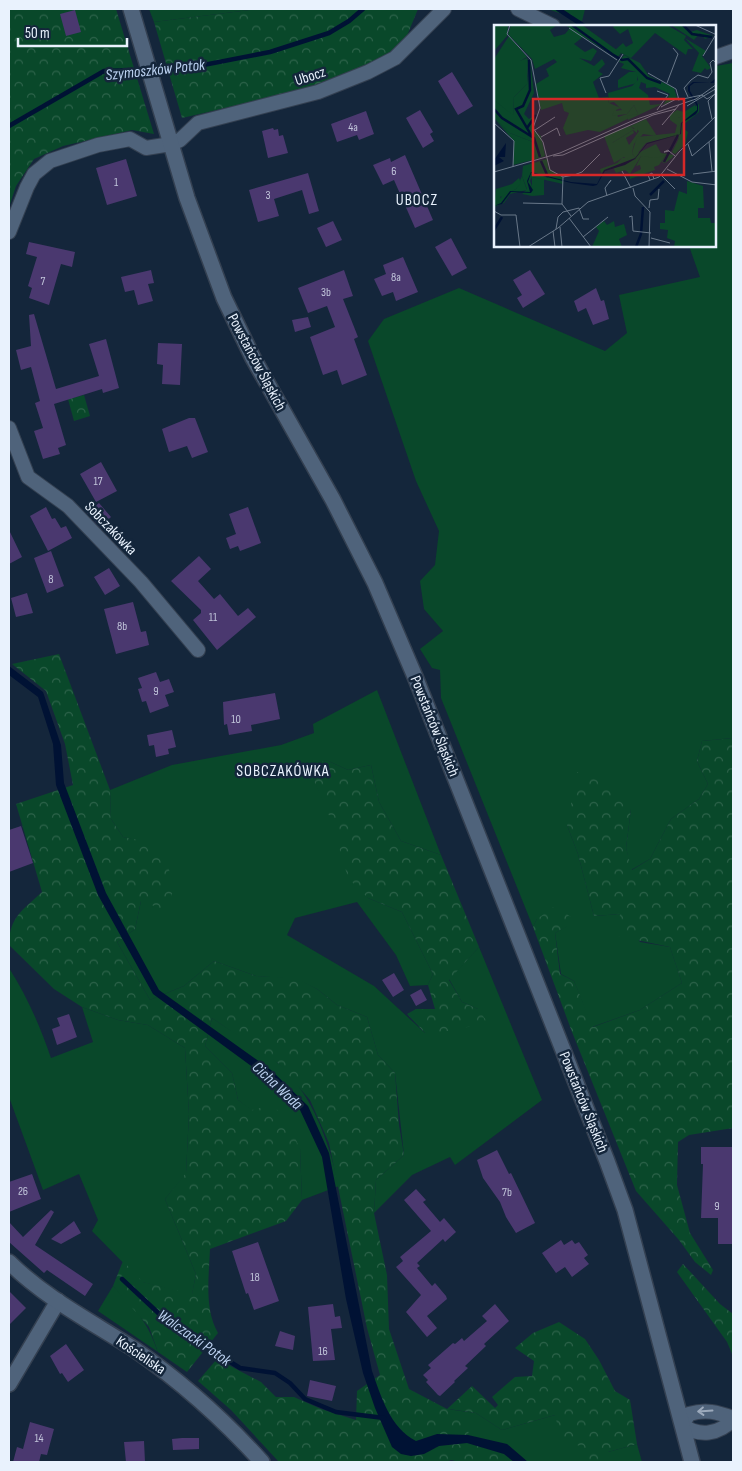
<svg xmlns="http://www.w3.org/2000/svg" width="742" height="1471" viewBox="0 0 742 1471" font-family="'Sofia Sans Condensed',sans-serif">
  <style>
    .grass { fill: #09482a }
    .forest { fill: url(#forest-crowns) }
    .water { fill: #001234 }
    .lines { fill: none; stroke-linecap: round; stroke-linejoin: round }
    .stream { stroke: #001234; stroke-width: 4.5 }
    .building { fill: #4a386f }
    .minor-casing { stroke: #344051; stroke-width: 16 }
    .tertiary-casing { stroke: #344051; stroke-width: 18 }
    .secondary-casing { stroke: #344051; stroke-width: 18 }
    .minor { stroke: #4f637b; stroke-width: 14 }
    .tertiary { stroke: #4f637b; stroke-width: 15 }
    .secondary { stroke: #4f637b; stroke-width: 15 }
    .oneway { stroke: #9caabc }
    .labels { text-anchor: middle; stroke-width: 5; stroke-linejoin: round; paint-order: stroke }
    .number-label { font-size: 12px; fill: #c1c4da }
    .street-label { font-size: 15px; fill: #e9f2fd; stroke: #14263b }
    .water-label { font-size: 16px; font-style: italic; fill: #bcd2f1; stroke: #14263b }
    .neighbourhood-label { font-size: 16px; letter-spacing: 1px; fill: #e9f2fd; stroke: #14263b }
    .inset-river { fill: none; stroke: #001234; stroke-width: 2.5 }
    .inset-road { fill: none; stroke: #697889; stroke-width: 1 }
    .view { fill: #d62828; fill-opacity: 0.15; stroke: #d62828; stroke-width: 2.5 }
    .inset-edge { fill: none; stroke: #e9f2fd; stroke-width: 2.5 }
  </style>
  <defs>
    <pattern id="forest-crowns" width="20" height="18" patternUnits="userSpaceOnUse" patternTransform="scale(1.25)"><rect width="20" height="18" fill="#09482a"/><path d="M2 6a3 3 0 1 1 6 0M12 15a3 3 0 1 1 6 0" fill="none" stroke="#2d634a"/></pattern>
  </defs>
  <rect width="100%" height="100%" fill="#14263b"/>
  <!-- grass -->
  <path class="grass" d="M149 9H257L154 22Z
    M733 63V738L702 741 697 761 708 784 699 799 671 819 650 859 631 870 626 848 631 809 567 825 578 854 594 916 620 914 640 942 670 947 682 983 640 1010 592 1027 574 981 561 974 555 933 567 926 537 919 533 927 441 698 440 670 432 668 420 649 443 631 424 609 420 581 435 565 439 531 416 481 368 341 384 319 459 288 605 351 627 333 619 295 700 277 689 246H716V66Z
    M377 690 441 855 401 841 379 802 371 765 348 770 326 760 308 767 368 898 402 912 433 974 428 985 410 986 396 955 357 902 295 918 287 935 374 986 425 1033 478 1009 462 1002 449 979 479 947 542 1100 455 1165 450 1157 412 1175 374 1213 376 1180 404 1155 395 1073 378 1055 367 1017 337 1005 317 989 296 979 256 976 214 961 184 986 150 1000 117 942 135 929 141 901 145 842 123 837 111 819 110 790 172 765 281 745 314 733 313 724Z
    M9 968C27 996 40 1026 51 1058L93 1042 82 1007 118 1020 148 1025 185 1048 189 1114 186 1174 165 1199 196 1274 192 1295 142 1282 92 1231 98 1220 79 1174 43 1190 9 1097Z
    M212 1018C233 1033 260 1046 279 1064 314 1097 328 1140 339 1186L302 1200 300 1149 238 1100 232 1073 205 1046Z
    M113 1286C136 1309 147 1321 158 1352L98 1311Z
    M447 1409 476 1413 502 1430 555 1415 583 1447V1462H514L504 1454 467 1443Z
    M637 1444 642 1462H608V1452Z"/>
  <!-- forest -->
  <path class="forest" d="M9 9H116L154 134 132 130 63 146 34 159 16 186 9 207Z
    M257 9H418L404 43 373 74 182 118 154 22Z
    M548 9H585L582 21Z
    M84 395 90 416 74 421 68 399Z
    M59 654 110 790 111 819 123 837 145 841 167 863 174 887 167 911 141 901 135 929 117 942 150 1000 184 986 214 961 256 976 296 978 317 989 337 1005 367 1017 378 1055 395 1073 399 1125 404 1155 376 1180 374 1213 387 1275 389 1329 409 1389 447 1409 472 1386 495 1408 498 1405 492 1397 515 1377 532 1376 534 1361 515 1348 533 1333 559 1322 585 1339 599 1360 615 1391 630 1400 637 1444 608 1452V1462H583V1447L561 1440 555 1415 502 1430 476 1413 449 1409 469 1420 468 1443 504 1454 514 1462H460L451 1460 447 1462H279L231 1410 198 1381 217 1359 261 1382 276 1397H294L321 1409 356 1420 357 1391 380 1375 367 1328 329 1143 310 1100 278 1063 212 1018 205 1046 232 1073 238 1100 252 1110 272 1105 287 1119 300 1149 302 1200 286 1221 210 1249C209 1276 204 1309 218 1333L187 1372 158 1352 149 1327 113 1286 123 1261 143 1282 192 1294 196 1274 165 1199 186 1173 189 1114 185 1048 148 1025 118 1020 82 1007 54 989 9 945C9 917 23 910 42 892L16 804 73 785 65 744 46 691 12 664Z
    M733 738V1128L689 1135 678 1142 677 1185 690 1233 713 1270 711 1275 695 1262 679 1240 636 1191 572 1032 533 927 537 919 555 906 571 917 568 926 555 933 560 974 574 981 593 1027 640 1010 682 983 670 947 618 936 620 914 594 916 578 854 567 825 577 772 621 790 631 809 626 848 632 870 650 859 671 819 699 799 708 784 697 761 702 741Z
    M326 760 348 770 371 765 379 802 401 841 441 855 479 947 449 980 462 1002 478 1009 488 1023 442 1032 425 1033 407 1014 416 1009H435L428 985 433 974 402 912 368 898 348 878 331 820 308 767Z
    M683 1264 720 1304 733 1314V1356L727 1342 677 1272Z"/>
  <!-- water -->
  <path class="water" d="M9 666 43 692 61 745 64 783 106 893 159 990 271 1070 308 1106 329 1153 372 1371C381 1396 390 1428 416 1441L437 1434 468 1435 507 1444 528 1462H514L504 1454 467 1443 439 1446 424 1454 411 1456 401 1454 392 1447 375 1408 363 1373 346 1299 322 1157 300 1110 265 1076 153 994 98 895 56 785 53 744 38 697 9 675Z"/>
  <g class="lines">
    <!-- stream -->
    <path class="stream" d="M558 9 584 26
      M9 126 104 71 183 69 270 52 329 33 349 21 363 9
      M122 1279 170 1324 240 1368 275 1373 290 1383 305 1399 336 1412 384 1418"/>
  </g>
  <!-- building -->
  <path class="building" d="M75 10 81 32 66 36 60 14Z
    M452 72 473 106 458 115 438 81Z
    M420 110 433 132 430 134 434 141 423 148 406 118Z
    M366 111 374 134 359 140 357 135 337 142 331 124Z
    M273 128 274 130 278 129 279 136 283 135 288 153 268 158 262 131Z
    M405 155 433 220 415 228 394 180 383 185 373 165 390 158 391 162Z
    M126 159 137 196 107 205 96 168Z
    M308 173 319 211 309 214 302 190 274 199 279 216 258 222 249 190Z
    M333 221 342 240 326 247 317 228Z
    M451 238 467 268 452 276 435 247Z
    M29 242 75 252 72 267 61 264 49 305 29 298 32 288 28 286 37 257 26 254Z
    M403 257 418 292 396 301 393 292 382 296 374 279 386 274 383 265Z
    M151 270 154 283 148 284 153 301 138 305 134 290 125 292 121 277Z
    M344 270 353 296 343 299 358 337 354 339 367 375 342 385 337 370 323 375 310 337 335 327 327 306 308 313 298 288Z
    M530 270 545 294 523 308 517 298 522 295 513 280Z
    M596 288 601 301 604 300 609 319 593 325 586 308 578 312 574 301Z
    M34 314 56 389 99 376 89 344 106 339 119 388 103 393 102 389 54 404 66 445 58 448 60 454 43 459 34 431 43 428 35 403 40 401 31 367 21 370 16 350 31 346 29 315Z
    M308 317 311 327 295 332 292 320Z
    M158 343 182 344 180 385 162 384 163 365 157 364Z
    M189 418H195L208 452 192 458 187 446 169 452 162 429Z
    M101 462 117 491 96 502 80 474Z
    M99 503 111 517 100 527 87 513Z
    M46 507 52 519 55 518 61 528 66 526 72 538 48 551 30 516Z
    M248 507 261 543 240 551 238 546 230 549 226 538 236 534 229 514Z
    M9 530 22 557 9 564Z
    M51 551 64 586 47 593 34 558Z
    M199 556 211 569 198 581 214 599 220 594 238 616 248 608 256 617 217 650 193 620 201 613V610L171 581Z
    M109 568 120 586 105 595 94 577Z
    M27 593 33 613 16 617 11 598Z
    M133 602 141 632 146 631 149 645 116 654 104 609Z
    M156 672 160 682 169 679 174 692 165 695 169 706 150 713 146 701 142 702 138 689 142 688 138 678Z
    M275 693 280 719 251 725 252 731 229 735 227 724 224 725 223 702Z
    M172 730 176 747 168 749 169 754 156 757 154 745 149 746 147 735Z
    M21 826 33 863 9 872V830Z
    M394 973 404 990 393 997 382 980Z
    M421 989 427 1000 416 1006 410 995Z
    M69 1014 77 1037 57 1045 52 1029 60 1026 57 1018Z
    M701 1147H733V1244H718V1218H701L703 1164H701Z
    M497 1150 509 1174 511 1173 535 1223 516 1233 506 1217 500 1202 483 1178 477 1160Z
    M32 1174 41 1199 9 1212V1182Z
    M416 1189 426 1200 423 1202 440 1222 444 1218 456 1232 445 1242 443 1239 417 1263 420 1266 417 1268 432 1286 435 1283 446 1296 447 1299 427 1316 437 1328 427 1337 406 1312 421 1295 396 1267 403 1261 400 1257 431 1231 404 1200Z
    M51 1210 54 1212 35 1245 93 1284 85 1296 47 1270 44 1273 9 1242V1222L23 1237Z
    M74 1221 81 1233 61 1244 51 1239Z
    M561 1240 564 1245 572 1240 575 1244 579 1242 588 1255 584 1258 589 1264 572 1277 565 1267 556 1273 542 1253Z
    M258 1242 279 1301 254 1310 248 1293 246 1294 232 1251Z
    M9 1291 26 1308 9 1325Z
    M333 1304 335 1317 340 1316 342 1328 331 1329 335 1360 313 1361 308 1307Z
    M495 1304 509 1321 484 1344 486 1346 465 1366 468 1368 454 1381 455 1382 440 1396 438 1395 426 1382 428 1380 423 1375 431 1368 428 1365 453 1343 455 1344 462 1338 464 1341 487 1321 482 1316Z
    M280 1331 295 1336 293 1350 275 1346Z
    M66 1344 84 1370 68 1382 62 1373 60 1374 50 1356Z
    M310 1380 336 1386 332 1401 307 1396Z
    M30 1422 54 1429 47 1455 41 1454 39 1462H13L17 1447 23 1449Z
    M182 1438H199V1449L173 1450 172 1439Z
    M144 1441 145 1462H126L124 1442Z"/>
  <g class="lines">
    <defs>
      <path id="minor" d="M518 9 553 26
        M716 57 733 51
        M9 232 27 187 34 174 50 161 98 145 130 139 146 148 171 144 180 140 198 123 318 92 368 72 395 58 444 9
        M9 428 28 477 68 506 141 582 198 650
        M733 1418C717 1412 706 1409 689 1414L682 1425C699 1437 719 1435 733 1419"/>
      <path id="tertiary" d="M131 9 187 198 224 298 253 358 333 500 375 583 416 679 607 1161 625 1210 692 1462
        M9 1384 58 1301"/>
      <path id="secondary" d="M9 1262C45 1298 92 1322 134 1349 182 1382 223 1419 262 1462"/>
    </defs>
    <!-- minor casing -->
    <use href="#minor" class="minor-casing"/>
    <!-- tertiary casing -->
    <use href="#tertiary" class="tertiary-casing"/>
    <!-- secondary casing -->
    <use href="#secondary" class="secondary-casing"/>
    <!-- minor -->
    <use href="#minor" class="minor"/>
    <!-- tertiary -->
    <use href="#tertiary" class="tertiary"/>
    <!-- secondary -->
    <use href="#secondary" class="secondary"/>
  </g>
  <!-- one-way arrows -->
  <defs><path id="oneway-shaft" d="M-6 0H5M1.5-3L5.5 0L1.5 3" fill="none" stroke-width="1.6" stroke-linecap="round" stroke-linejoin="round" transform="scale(1.25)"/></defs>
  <use class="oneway" href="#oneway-shaft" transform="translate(705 1411) rotate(176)"/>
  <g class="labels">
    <!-- number labels -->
    <g class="number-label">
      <text x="353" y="131">4a</text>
      <text x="394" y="175">6</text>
      <text x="116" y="186">1</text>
      <text x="268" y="199">3</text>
      <text x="396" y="281">8a</text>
      <text x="43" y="285">7</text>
      <text x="326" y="296">3b</text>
      <text x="98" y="485">17</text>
      <text x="51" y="583">8</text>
      <text x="213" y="621">11</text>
      <text x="122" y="630">8b</text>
      <text x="156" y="695">9</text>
      <text x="236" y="723">10</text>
      <text x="23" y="1195">26</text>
      <text x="507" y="1196">7b</text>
      <text x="717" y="1210">9</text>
      <text x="255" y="1281">18</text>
      <text x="323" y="1355">16</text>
      <text x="39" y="1442">14</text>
    </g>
    <!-- street labels -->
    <g class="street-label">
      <text transform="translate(310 76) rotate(-18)" y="5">Ubocz</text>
      <text transform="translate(257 362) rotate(62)" y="5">Powstańców Śląskich</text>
      <text transform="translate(111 528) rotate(46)" y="5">Sobczakówka</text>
      <text transform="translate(435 726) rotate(68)" y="5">Powstańców Śląskich</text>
      <text transform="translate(584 1102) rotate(68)" y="5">Powstańców Śląskich</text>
      <text transform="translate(141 1355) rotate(34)" y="5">Kościeliska</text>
    </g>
    <!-- water labels -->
    <g class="water-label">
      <text transform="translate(155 69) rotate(-6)" y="6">Szymoszków Potok</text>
      <text transform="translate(278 1085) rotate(43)" y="6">Cicha Woda</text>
      <text transform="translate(195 1337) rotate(35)" y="6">Walczacki Potok</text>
    </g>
    <!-- neighbourhood labels -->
    <g class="neighbourhood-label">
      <text x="417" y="205">UBOCZ</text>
      <text x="283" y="776">SOBCZAKÓWKA</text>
    </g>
  </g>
  <!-- overview -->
  <g transform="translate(494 25)">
    <rect width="222" height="222" fill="#14263b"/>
    <path d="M0 0H14L13 11 0 26ZM17 0H63L56 5 60 12 71 9 76 3 90 11 80 19 91 27 99 23 103 26 97 36 85 33 100 41 108 34 111 39 104 46 109 49 99 57 105 73 114 72 115 78 127 83 122 85 124 92 133 89 140 80 144 89 106 107 94 105 72 110 69 103 75 88 70 86 68 78 47 85 42 59 55 51 52 44 63 37 60 34 41 44 38 34 14 9ZM121 0H173L192 11 190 15 199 24H194L192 30 161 8 137 33 121 25 129 18 132 22 139 18 134 4 126 9 119 2ZM177 0H190L196 7 203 5 219 11 211 14 206 8 200 15ZM15 11 33 32 26 36 33 33 34 36 33 59 20 72 19 91 0 75V34ZM135 47H143V58L124 63V55ZM205 79V87L184 104V93ZM0 93 16 108 39 117 42 134 19 140 20 116ZM152 94 163 111 149 109 140 119 138 128 142 134 136 138 130 132 120 138 110 111 127 104 118 118 139 105 140 108 132 113 135 120 145 106 136 101ZM172 130 165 140 160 142 161 145 136 154V150L147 144 146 140 142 141 147 131ZM28 151 33 165 16 169 10 178 6 176 8 170 22 164ZM38 152 50 154V170L38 171ZM193 156 209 161 210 183H204V193H216L217 198H222V222H180L181 216 173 213 174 205 166 204V198H171V185L180 186 185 166 193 169ZM110 196 113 200 120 196 121 202 130 199 133 210 125 214 128 222H98L105 206 102 202Z" fill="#09482a"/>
    <path d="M71 0H88L127 28 123 33ZM191 13 212 26 208 31 217 43 213 45 211 43 207 48 198 46 205 28ZM130 30 146 38 155 51 180 63 183 73 169 80 176 69 161 62 152 63V59L147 57 145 63 154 70 156 80 168 79 134 95 133 91 144 89 140 80 133 89 118 91 120 86 128 85 120 77 115 78 114 68 138 61 144 55 142 47 127 43 130 39 125 37ZM36 34 40 68 30 89 35 94 42 90 38 104 47 111 51 131 42 134 39 117 16 108 0 93V75L19 90 20 72 33 59ZM201 80V85L184 93V102L191 95 189 103 194 107 191 119 181 129 178 127 185 113 180 111 152 118 144 128 162 119 167 128 180 130 178 133 171 138 168 137 172 130 162 133 147 131 136 149 131 145 122 148 119 142 107 148 106 144 123 138 128 133H133L136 137 142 134 138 128 143 112 181 108 183 100 176 95V90L183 85 190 87ZM144 100 143 108 139 105 118 118V112L127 104 136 101 140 104ZM53 134 54 143 68 152 69 159 38 152 36 156 40 167 38 171 28 169 33 164 28 151 29 141ZM25 153 27 158 22 164 6 172 10 178 0 182 2 164 18 159Z" fill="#09482a"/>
    <path d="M222 53 220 58H200L196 61V66L202 76 204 80V86L202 89 188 98 187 109 153 119 141 134 131 140 111 146 103 160 99 161 77 158 37 148 34 157 39 165 37 168 17 167 8 179 0 181 7 178 16 166 36 167 33 156 37 147 77 157 103 159 110 145 141 133 153 118 186 109 187 98 203 85V81L194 66V61L199 57 216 58ZM12 118 11 132H5L10 136 0 141V135Z" fill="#001234"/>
    <path class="inset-river" d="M78 0 118 29 128 35 134 34 153 53 167 58M189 0 198 9 218 12M35 35 36 65 29 81 22 84 37 110M0 84 8 93 40 113 46 132M33 103 42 90M47 136 54 152M170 137 184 110M156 170 170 156M0 205 8 192M142 222 147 209 149 182"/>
    <path class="inset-road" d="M16 0 13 9 37 35 46 83 39 103 49 117 56 145 69 152 80 150 88 147 106 129M201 0 223 10M75 3 123 35M209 31 221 11M154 48 182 64 185 75M173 58 184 29 179 23M112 68 106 53 115 51 129 29M194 72 190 63 197 55 204 50 214 53 218 47 216 38 219 35 223 39M184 75 208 70 213 74 221 69 214 76 218 94M193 81 223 63M167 82 184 73M163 85 174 70 163 66M0 98 20 116 19 142M168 100 185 80M41 105 61 92M47 112 63 103 66 111M215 117 218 146M194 119 198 131 223 110M175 126 170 127 174 125 175 126 181 131M59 131 69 130 159 90 182 84M173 144 198 157 223 160M128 146 137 163M0 147 66 128 140 95 202 74 223 59M199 149 223 146M167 150 181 164M69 152 68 179 77 191M156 155 154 150 158 148 160 154M139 163 141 171 156 187 155 222M113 171 111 163 117 155 115 158M29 178 68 179M155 183 156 175 164 174 165 164M0 186 7 190H22L26 222M135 192 138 191 139 206 157 208M75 193 97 222M66 202 68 222M62 204 64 192 69 187 85 183 89 194H95M59 206 61 222M89 212 114 192M157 213 176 218M34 222 64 203 94 177 165 152 185 127 223 90"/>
    <path class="view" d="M39 74H190V150H39Z"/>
    <rect width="222" height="222" class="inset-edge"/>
  </g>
  <!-- border -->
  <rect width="742" height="1471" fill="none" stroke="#e9f2fd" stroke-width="20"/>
  <!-- scale -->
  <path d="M18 38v8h109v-8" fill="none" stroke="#e9f2fd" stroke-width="2.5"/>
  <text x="25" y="38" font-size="15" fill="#e9f2fd" stroke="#14263b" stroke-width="4" paint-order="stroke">50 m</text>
</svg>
